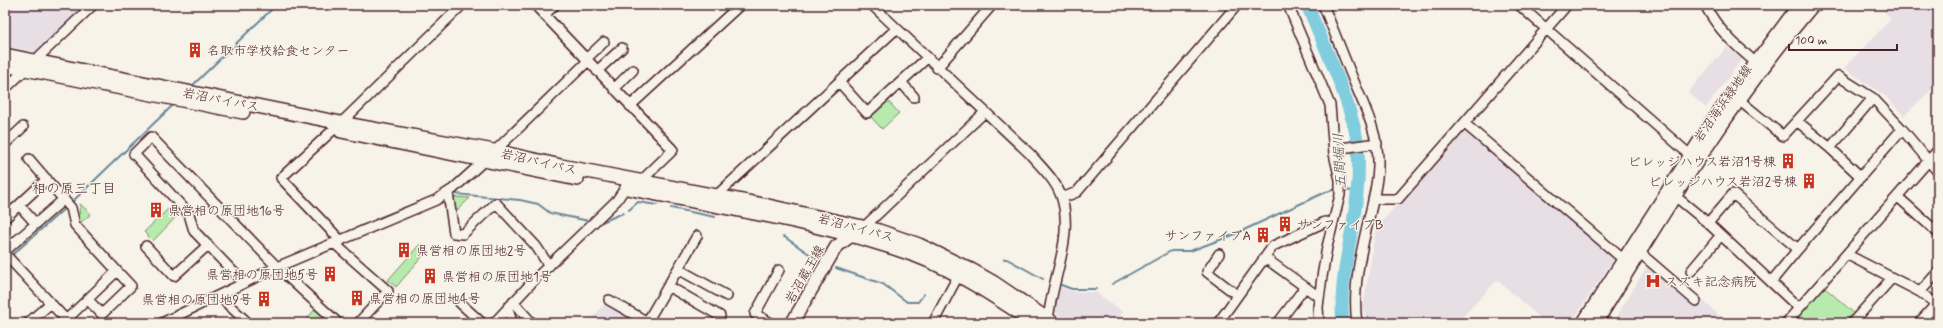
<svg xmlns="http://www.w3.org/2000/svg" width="1943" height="328" viewBox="0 0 1943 328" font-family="Mynerve,'Klee One',sans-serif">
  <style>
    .built { fill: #e8dfe5 }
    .green { fill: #b6ebad; stroke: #80856c }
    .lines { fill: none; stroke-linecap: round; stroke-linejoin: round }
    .stream { stroke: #6b8798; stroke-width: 2 }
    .river { stroke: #81cde0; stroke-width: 13 }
    .minor-casing { stroke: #4a1f2b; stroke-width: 12 }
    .major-casing { stroke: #4a1f2b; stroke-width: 15 }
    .highway-casing { stroke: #4a1f2b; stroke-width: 16 }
    .minor { stroke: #f7f3e8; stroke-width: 9 }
    .major { stroke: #f7f3e8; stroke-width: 12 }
    .highway { stroke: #f7f3e8; stroke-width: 13 }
    .labels { text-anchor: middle; stroke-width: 3; stroke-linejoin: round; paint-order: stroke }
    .poi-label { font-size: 13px; fill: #4a1f2b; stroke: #f7f3e8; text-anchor: start }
    .street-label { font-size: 13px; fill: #4a1f2b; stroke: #f7f3e8 }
    .water-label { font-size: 14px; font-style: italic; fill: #5a5361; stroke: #f7f3e8 }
    .neighbourhood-label { font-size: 14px; fill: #4a1f2b; stroke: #f7f3e8 }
  </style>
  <rect width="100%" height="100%" fill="#f7f3e8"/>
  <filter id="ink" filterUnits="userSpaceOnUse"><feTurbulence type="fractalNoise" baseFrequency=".025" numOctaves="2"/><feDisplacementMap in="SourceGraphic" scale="8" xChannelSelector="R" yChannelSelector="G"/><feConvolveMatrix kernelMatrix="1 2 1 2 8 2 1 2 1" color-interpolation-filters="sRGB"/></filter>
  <g filter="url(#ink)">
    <!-- built -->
    <path class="built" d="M5 5H86L36 52 5 46Z
      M1881 5H1938V83L1904 116 1885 96 1844 68 1891 19 1880 7Z
      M1727 47 1742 59 1706 108 1688 92Z
      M1465 128 1616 256 1571 323H1546L1497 280 1457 323H1367L1363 308 1376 228Z
      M1648 264 1695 304 1700 298 1728 323H1613Z
      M1060 287 1075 292H1095L1123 312 1115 323H1070L1054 312Z
      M605 303 640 323H588Z"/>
    <!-- green -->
    <path class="green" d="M885 98 899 113 882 129 869 115Z
      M454 197 470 198 454 213Z
      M80 204 91 214 79 224Z
      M168 209 176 217 153 241 144 232Z
      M420 244 428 250 396 287 388 280Z
      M1823 286 1856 315 1849 323H1791Z
      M315 309 325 318 321 323H304Z"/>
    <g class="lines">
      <!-- stream -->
      <path class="stream" d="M193 85 276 5
        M1346 190 1357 192
        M455 194 520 200 538 204 550 213 589 221
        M73 201 172 106
        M671 208 715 217
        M629 210 638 202 657 205
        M376 219 434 196
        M602 222 623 213
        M348 232 366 224
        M783 236 818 260
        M11 256 65 208
        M1004 259H1007L1043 279
        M836 268 883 284 907 302H918L924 294
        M1112 284 1171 251H1190L1233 235 1326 192 1337 189
        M1061 285 1072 289H1096"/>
      <!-- river -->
      <path class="river" d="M1307 5C1324 45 1344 87 1355 130 1360 150 1359 173 1357 194 1353 236 1338 281 1343 323"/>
      <defs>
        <path id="minor" d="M535 5 673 150 640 182
          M872 5 1030 154C1041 167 1057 181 1062 199 1074 240 1050 282 1048 323
          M1288 5 1330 105 1334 154 1340 180V195L1327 247 1322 277 1318 307 1319 323
          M1323 5C1334 31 1344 57 1355 84 1366 110 1379 136 1378 165 1378 182 1373 201 1369 218 1361 251 1352 289 1357 323
          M1519 5 1690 155
          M1705 5C1718 30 1734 44 1755 62
          M544 15 555 5
          M586 59 604 42
          M937 68 992 5
          M597 71 622 48
          M901 82 914 97
          M840 83 867 113 927 58
          M5 89 93 5
          M614 89 633 70
          M1734 96 1783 136 1838 76 1873 98 1902 129 1938 172
          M630 106 740 5
          M1797 121 1830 148 1873 98
          M341 123 462 5
          M1465 124 1624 260
          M333 130 281 178 341 241
          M5 144 23 127
          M1830 148 1861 177
          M1334 149 1377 143
          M29 159 71 208 75 225 117 271 66 320
          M448 193 454 233 463 234 496 203 536 246 549 266
          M716 196 896 29
          M1675 196 1708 223 1799 308
          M1898 197 1938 233
          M1062 198 1077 192 1237 5
          M1373 199H1398L1567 5
          M19 205 36 224
          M5 218 47 179
          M1708 223 1733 194 1798 249 1902 129
          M864 227 985 112
          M335 244 388 291 358 323
          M146 246 174 276 208 245
          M5 251 64 199
          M1639 252 1696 301
          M5 254 69 323
          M1219 254 1207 272 1237 295
          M1848 255 1920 292 1938 305
          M1265 258 1319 297
          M678 269 727 296
          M1691 271 1721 235
          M1771 282 1798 249
          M244 283 194 231 189 214 134 154 151 137 277 267 338 323
          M668 286 720 316
          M1920 292 1938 272
          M219 296 248 323
          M88 300 102 314 131 286 117 271
          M609 300 649 323
          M513 302 532 323
          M460 303 482 323
          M508 307 512 323
          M647 322 697 236
          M28 323 51 303
          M162 323 277 267 436 200 453 189 498 148 588 61
          M494 323 537 277 617 200 625 188
          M771 323 755 314 779 270
          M933 323 958 276
          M1218 323 1273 246 1325 222 1333 223
          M1278 323 1305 287
          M1786 323 1938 150
          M1852 323 1892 278
          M1919 323 1936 304"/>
        <path id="major" d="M792 323 836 247 857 231
          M1583 323 1711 123 1799 5
          M1596 323C1663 214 1730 102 1813 5"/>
        <path id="highway" d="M5 55 341 123 494 151 561 166 768 206 876 230 919 245 971 270 994 283 1053 323
          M5 65 243 112
          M341 131 577 179
          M627 188C723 208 825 222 917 256 959 272 997 298 1035 323"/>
      </defs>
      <!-- minor casing -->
      <use href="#minor" class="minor-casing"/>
      <!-- major casing -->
      <use href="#major" class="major-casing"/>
      <!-- highway casing -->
      <use href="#highway" class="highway-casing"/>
      <!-- minor -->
      <use href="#minor" class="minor"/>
      <!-- major -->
      <use href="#major" class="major"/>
      <!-- highway -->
      <use href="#highway" class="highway"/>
    </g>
  </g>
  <!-- icons -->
  <defs>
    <symbol id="building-bare" viewBox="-9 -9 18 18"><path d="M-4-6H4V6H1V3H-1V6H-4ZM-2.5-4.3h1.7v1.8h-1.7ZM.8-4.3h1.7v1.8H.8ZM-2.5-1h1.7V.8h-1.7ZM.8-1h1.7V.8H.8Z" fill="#c8321e" stroke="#f7f3e8" stroke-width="2.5" paint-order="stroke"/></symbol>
    <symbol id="hospital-bare" viewBox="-9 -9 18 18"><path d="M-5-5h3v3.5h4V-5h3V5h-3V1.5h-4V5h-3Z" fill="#c8321e" stroke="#f7f3e8" stroke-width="2.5" paint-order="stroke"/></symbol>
  </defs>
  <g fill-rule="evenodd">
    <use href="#building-bare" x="184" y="39" width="22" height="22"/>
    <use href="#building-bare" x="1777" y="150" width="22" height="22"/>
    <use href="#building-bare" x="1798" y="170" width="22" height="22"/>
    <use href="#building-bare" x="145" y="199" width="22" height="22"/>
    <use href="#building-bare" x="1274" y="213" width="22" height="22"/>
    <use href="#building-bare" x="1252" y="224" width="22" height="22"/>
    <use href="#building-bare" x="393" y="239" width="22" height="22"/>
    <use href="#building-bare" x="319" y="263" width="22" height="22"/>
    <use href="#building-bare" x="419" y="265" width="22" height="22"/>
    <use href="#hospital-bare" x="1642" y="270" width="22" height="22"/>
    <use href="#building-bare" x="346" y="287" width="22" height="22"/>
    <use href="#building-bare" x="253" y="288" width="22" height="22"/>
  </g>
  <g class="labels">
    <!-- poi labels -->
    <g class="poi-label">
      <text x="207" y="55">名取市学校給食センター</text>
      <text x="1776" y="166" text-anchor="end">ビレッジハウス岩沼1号棟</text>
      <text x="1797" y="186" text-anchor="end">ビレッジハウス岩沼2号棟</text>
      <text x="168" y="215">県営相の原団地16号</text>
      <text x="1297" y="229">サンファイブB</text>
      <text x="1251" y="240" text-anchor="end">サンファイブA</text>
      <text x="416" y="255">県営相の原団地2号</text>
      <text x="318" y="279" text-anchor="end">県営相の原団地5号</text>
      <text x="442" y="281">県営相の原団地1号</text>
      <text x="1665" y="286">スズキ記念病院</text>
      <text x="369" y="303">県営相の原団地4号</text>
      <text x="252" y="304" text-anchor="end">県営相の原団地9号</text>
    </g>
    <!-- street labels -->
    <g class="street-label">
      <text transform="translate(221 99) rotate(11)" y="5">岩沼バイパス</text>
      <text transform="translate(1722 103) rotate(-55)" y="5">岩沼海浜緑地線</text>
      <text transform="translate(539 161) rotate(13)" y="5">岩沼バイパス</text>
      <text transform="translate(856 227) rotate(15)" y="5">岩沼バイパス</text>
      <text transform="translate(804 274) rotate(-60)" y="5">岩沼蔵王線</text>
    </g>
    <!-- water labels -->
    <g class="water-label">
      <text transform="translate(1339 161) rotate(-93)" y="5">五間堀川</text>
    </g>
    <!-- neighbourhood labels -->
    <g class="neighbourhood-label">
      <text x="74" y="193">相の原三丁目</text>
    </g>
  </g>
  <!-- margin -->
  <rect width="1943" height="328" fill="none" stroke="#f7f3e8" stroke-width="20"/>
  <rect x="10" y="10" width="1923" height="308" fill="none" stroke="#4a1f2b" stroke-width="1.5" filter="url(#ink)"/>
  <!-- scale -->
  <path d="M1789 44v6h108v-6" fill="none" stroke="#4a1f2b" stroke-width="2"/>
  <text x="1795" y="44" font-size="12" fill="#4a1f2b" stroke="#f7f3e8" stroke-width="3" paint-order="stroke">100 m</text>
</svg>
